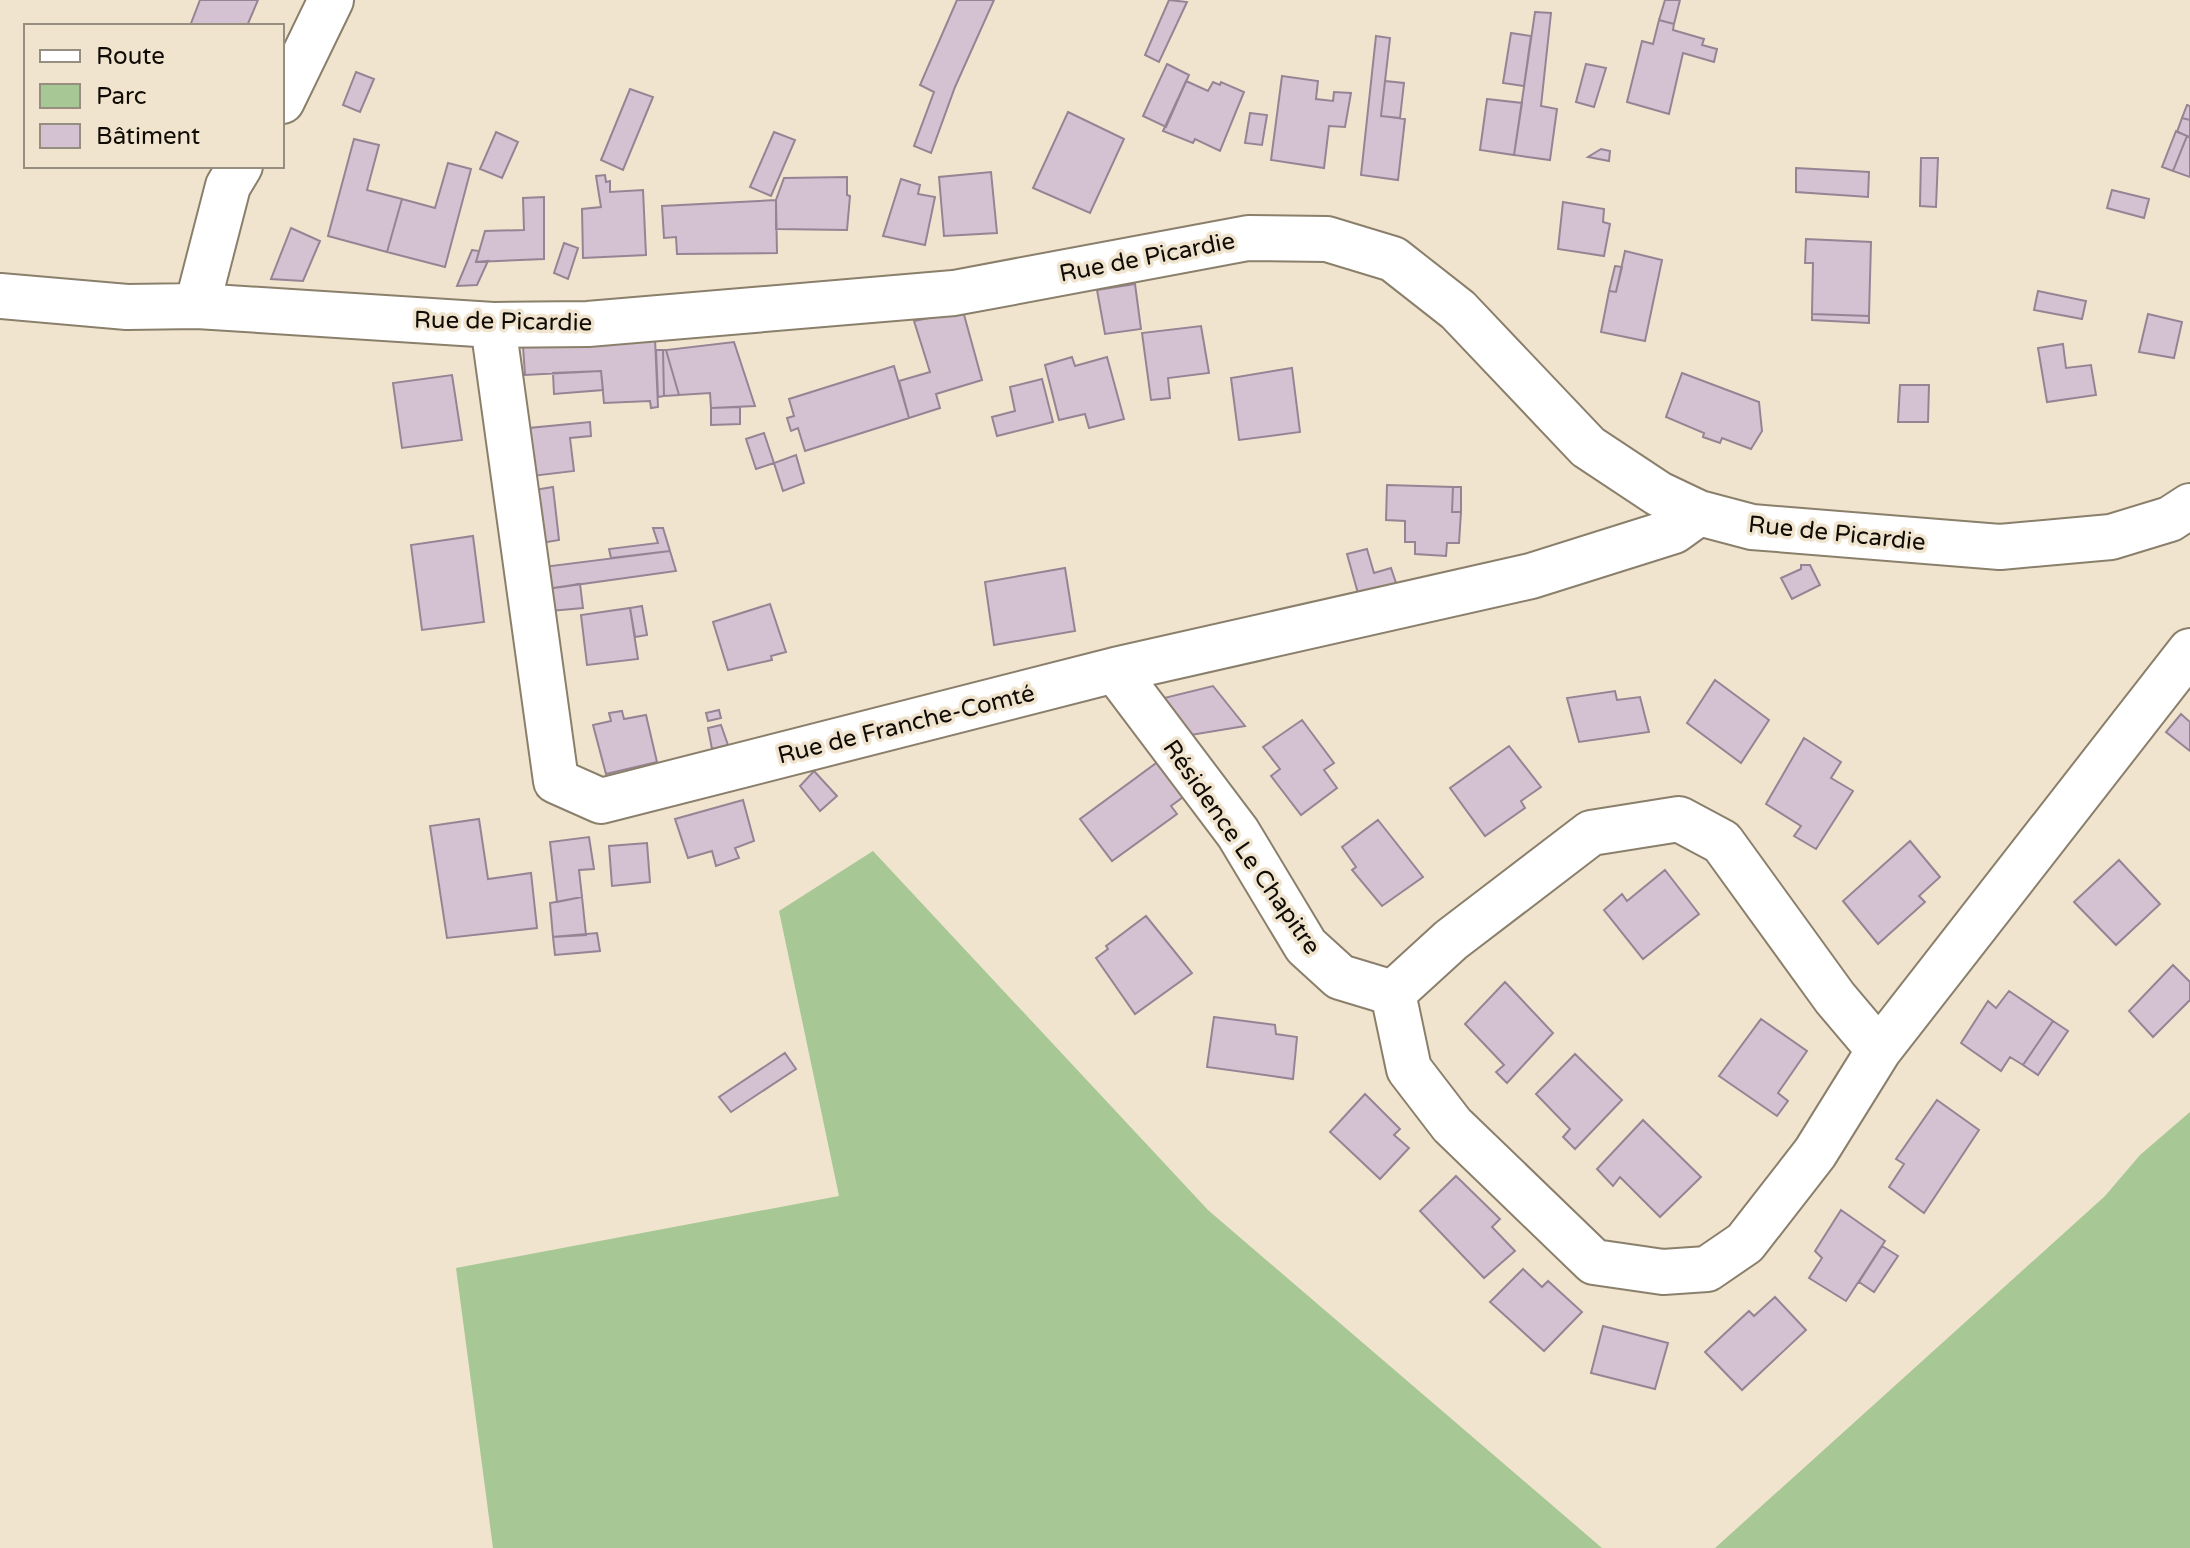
<svg xmlns="http://www.w3.org/2000/svg" width="2190" height="1548" viewBox="0 0 2190 1548" font-family="'Varela Round',sans-serif">
  <style>
    .green { fill: #a7c895 }
    .building { fill: #d4c1d2; stroke: #968494; stroke-width: 2 }
    .lines { fill: none; stroke-linecap: round; stroke-linejoin: round }
    .minor-casing { stroke: #8a7f6b; stroke-width: 48 }
    .minor { stroke: #fff; stroke-width: 44 }
    .labels { text-anchor: middle; stroke-width: 7; stroke-linejoin: round; paint-order: stroke }
    .street-label { font-size: 24px; fill: #100c05; stroke: #f0e4cf }
  </style>
  <rect width="100%" height="100%" fill="#f0e4cf"/>
  <!-- green -->
  <path class="green" d="M873 851 1208 1210 1602 1548H493L456 1268 839 1196 779 911Z
    M2190 1112V1548H1715L2105 1196 2140 1155Z"/>
  <!-- building -->
  <path class="building" d="M200 0H258L247 26H190Z
    M957 0H994L955 87 931 153 914 146 934 92 920 85Z
    M1169 0 1187 2 1159 62 1145 55Z
    M1665 0H1680L1674 24 1659 20Z
    M1535 12 1551 13 1541 106 1557 109 1550 160 1514 155Z
    M1659 20 1674 24 1673 30 1704 39 1702 45 1717 49 1714 62 1683 53 1669 114 1627 102 1642 41 1653 44Z
    M1511 33 1531 36 1524 86 1503 83Z
    M1376 36 1390 38 1381 116 1405 119 1398 180 1361 175Z
    M1167 64 1189 75 1166 127 1143 116Z
    M1586 64 1606 68 1594 107 1576 102Z
    M356 72 374 79 360 112 343 105Z
    M1282 76 1318 81 1316 99 1333 101 1334 92 1351 93 1345 127 1329 126 1324 168 1271 160Z
    M1186 81 1208 91 1213 82 1220 85 1221 82 1244 92 1220 151 1195 139 1193 143 1163 131Z
    M1385 81 1404 83 1400 118 1381 116Z
    M630 89 653 97 623 170 601 160Z
    M1487 99 1522 103 1514 155 1480 150Z
    M2187 105 2190 106V120L2182 118Z
    M1068 112 1124 139 1090 213 1033 188Z
    M1250 113 1267 115 1262 145 1245 143Z
    M2182 118 2190 120V137L2177 132Z
    M2176 131 2187 136 2173 171 2162 167Z
    M496 132 518 142 502 178 480 169Z
    M774 132 795 140 771 196 750 187Z
    M2187 136 2190 137V177L2173 171Z
    M354 139 379 145 367 190 402 199 387 252 328 236Z
    M1601 149 1610 151 1609 161 1588 157Z
    M1921 158H1938L1936 207 1920 206Z
    M448 163 471 169 445 267 387 252 402 199 435 208Z
    M1796 168 1869 172 1868 197 1796 192Z
    M991 172 997 233 944 236 939 177Z
    M605 175 606 182 610 181V192L643 190 646 255 583 258 582 209 601 207 596 176Z
    M847 177V195L850 196 847 230 776 229V200L784 178Z
    M901 179 920 185 918 194 935 197 925 245 883 236Z
    M2112 190 2149 199 2144 218 2107 208Z
    M544 197V259L476 262 485 231 524 230 523 198Z
    M776 200 777 253 677 254 676 237 664 238 662 206Z
    M1563 202 1604 209 1603 222 1610 224 1604 256 1558 249Z
    M291 228 320 241 303 281 271 279Z
    M1806 239 1871 242 1869 316 1812 314 1813 263H1805Z
    M564 243 578 248 568 279 554 273Z
    M472 250 479 251 476 262 488 261 477 285 457 286Z
    M1625 251 1662 260 1645 341 1601 332 1609 291 1616 292Z
    M1615 266 1622 267 1616 292 1609 291Z
    M1135 284 1141 329 1105 334 1097 290Z
    M2038 291 2086 301 2082 319 2034 310Z
    M963 311 982 380 936 394 940 408 909 418 899 381 930 372 914 321Z
    M1812 314 1869 316V323L1812 320Z
    M2148 314 2182 322 2174 358 2139 352Z
    M1201 326 1209 373 1168 378 1170 398 1151 400 1142 333Z
    M655 339 658 407 651 408 650 401 604 403 601 371 525 375 523 346Z
    M734 342 755 406 711 408 710 393 679 395 666 350Z
    M2063 344 2066 368 2091 365 2096 395 2047 402 2038 348Z
    M656 350H663L664 396 658 397Z
    M663 350H666L679 395 664 396Z
    M1072 357 1075 366 1107 357 1124 419 1089 428 1085 414 1059 420 1045 365Z
    M894 366 909 418 805 451 798 428 791 431 787 418 794 416 789 399Z
    M1292 368 1300 432 1239 440 1231 378Z
    M601 371 603 390 554 394 553 373Z
    M1682 373 1759 402 1762 431 1751 449 1722 438 1720 443 1703 437 1704 433 1666 417Z
    M452 375 462 440 402 448 393 383Z
    M1042 379 1053 422 997 436 992 417 1015 411 1010 387Z
    M1900 385H1929L1928 422H1898Z
    M740 407V424L711 425V408Z
    M590 422 591 436 570 438 574 471 532 476 529 428Z
    M764 433 774 463 756 469 746 439Z
    M796 455 804 483 783 491 774 463Z
    M1387 485 1453 487 1452 512H1461L1459 543H1447L1446 556 1415 554V542H1405V521L1386 520Z
    M553 487 559 540 541 543 534 490Z
    M1453 487H1461V512H1452Z
    M653 528H663L670 551 611 558 609 549 658 543Z
    M473 536 484 622 422 630 411 545Z
    M1367 549 1374 573 1391 568 1397 586 1359 597 1347 554Z
    M670 551 676 571 546 589 543 567Z
    M1801 565H1810L1820 585 1792 599 1781 578 1801 569Z
    M1065 568 1075 631 994 645 985 582Z
    M580 584 583 608 550 611 546 589Z
    M770 604 786 652 771 656 772 660 728 670 713 622Z
    M642 606 647 635 635 637 630 608Z
    M630 608 638 659 587 665 581 615Z
    M1715 680 1769 720 1741 763 1687 723Z
    M1213 686 1245 726 1191 735 1164 698Z
    M1615 691 1617 700 1640 697 1649 732 1579 742 1567 698Z
    M719 710 721 718 708 721 706 713Z
    M622 711 624 719 646 715 657 762 606 774 593 725 611 721 609 713Z
    M2181 714 2190 722V751L2166 732Z
    M1302 720 1334 763 1324 770 1337 788 1301 815 1271 776 1280 769 1263 747Z
    M721 725 728 745 712 749 708 728Z
    M1804 738 1841 762 1831 778 1853 791 1816 849 1794 836 1801 826 1766 804Z
    M1509 746 1541 787 1521 801 1525 808 1485 836 1450 788Z
    M1163 758 1190 792 1171 806 1177 814 1112 861 1080 819Z
    M814 771 837 796 820 811 800 786Z
    M743 800 754 841 735 848 739 858 716 866 712 851 688 858 675 819Z
    M479 819 488 879 531 873 537 928 447 938 430 826Z
    M1378 820 1423 877 1382 906 1352 870 1356 867 1342 847Z
    M589 837 594 869 579 870 582 897 557 902 550 842Z
    M1910 841 1940 877 1919 896 1925 902 1878 944 1843 901Z
    M647 843 650 882 612 886 609 846Z
    M2119 860 2160 904 2116 945 2074 902Z
    M1665 870 1699 914 1643 959 1604 910 1622 894 1627 901Z
    M582 897 586 935 553 937 550 903Z
    M1146 916 1192 973 1135 1014 1096 958 1108 949 1106 946Z
    M597 933 600 951 555 955 553 937Z
    M2173 965 2190 982V1000L2153 1037 2129 1011Z
    M1505 982 1553 1033 1507 1083 1496 1072 1504 1065 1465 1024Z
    M2009 991 2053 1021 2023 1065 2010 1057 2001 1071 1961 1043 1988 1001 1996 1008Z
    M1214 1017 1275 1025 1276 1034 1297 1037 1293 1079 1207 1067Z
    M1761 1019 1807 1051 1778 1093 1788 1101 1777 1116 1719 1076Z
    M2053 1021 2068 1031 2038 1075 2023 1065Z
    M785 1053 796 1069 731 1112 719 1097Z
    M1575 1054 1622 1100 1575 1149 1563 1137 1570 1129 1536 1094Z
    M1365 1094 1400 1129 1394 1135 1409 1148 1380 1179 1330 1132Z
    M1937 1100 1979 1130 1924 1213 1889 1187 1904 1164 1896 1159Z
    M1643 1120 1701 1177 1660 1217 1620 1177 1613 1186 1597 1169Z
    M1456 1176 1500 1219 1492 1227 1515 1251 1484 1278 1420 1211Z
    M1841 1210 1885 1241 1846 1301 1809 1278 1822 1258 1815 1251Z
    M1882 1246 1898 1256 1874 1292 1859 1282Z
    M1523 1269 1542 1287 1548 1281 1582 1312 1544 1351 1490 1302Z
    M1775 1297 1806 1330 1742 1390 1705 1352 1749 1311 1754 1316Z
    M1603 1326 1668 1343 1655 1389 1591 1373Z"/>
  <g class="lines">
    <defs>
      <path id="minor" d="M282 101 331 0
        M0 296 127 307 197 306 493 325 588 324 954 293 1248 238 1327 239 1393 259 1458 310 1588 447 1659 494 1699 513 1752 527 2000 547 2111 537 2170 519 2190 506
        M197 306 228 186 240 166
        M493 325 556 781 601 801 1115 670 1531 576 1674 531 1699 513
        M1115 670 1238 833 1306 946 1340 977 1393 993 1451 940 1591 833 1679 819 1722 842 1835 998 1879 1050
        M1393 993 1409 1069 1452 1125 1594 1262 1663 1272 1707 1269 1745 1243 1815 1153 1879 1050 2190 651"/>
    </defs>
    <!-- minor casing -->
    <use href="#minor" class="minor-casing"/>
    <!-- minor -->
    <use href="#minor" class="minor"/>
  </g>
  <g class="labels">
    <!-- street labels -->
    <g class="street-label">
      <text transform="translate(1147 257) rotate(-11)" y="8">Rue de Picardie</text>
      <text transform="translate(503 321) rotate(1)" y="8">Rue de Picardie</text>
      <text transform="translate(1837 533) rotate(6)" y="8">Rue de Picardie</text>
      <text transform="translate(906 724) rotate(-14)" y="8">Rue de Franche-Comté</text>
      <text transform="translate(1242 847) rotate(55)" y="8">Résidence Le Chapitre</text>
    </g>
  </g>
  <!-- legend -->
  <rect x="24" y="24" width="260" height="144" fill="#f0e4cf" stroke="#968e7e" stroke-width="2"/>
  <rect x="40" y="50" width="40" height="12" fill="#ffffff" stroke="#968e7e" stroke-width="2"/>
  <text x="96" y="64" font-size="24" fill="#100c05">Route</text>
  <rect x="40" y="84" width="40" height="24" fill="#a7c895" stroke="#968e7e" stroke-width="2"/>
  <text x="96" y="104" font-size="24" fill="#100c05">Parc</text>
  <rect x="40" y="124" width="40" height="24" fill="#d4c1d2" stroke="#968e7e" stroke-width="2"/>
  <text x="96" y="144" font-size="24" fill="#100c05">Bâtiment</text>
</svg>
